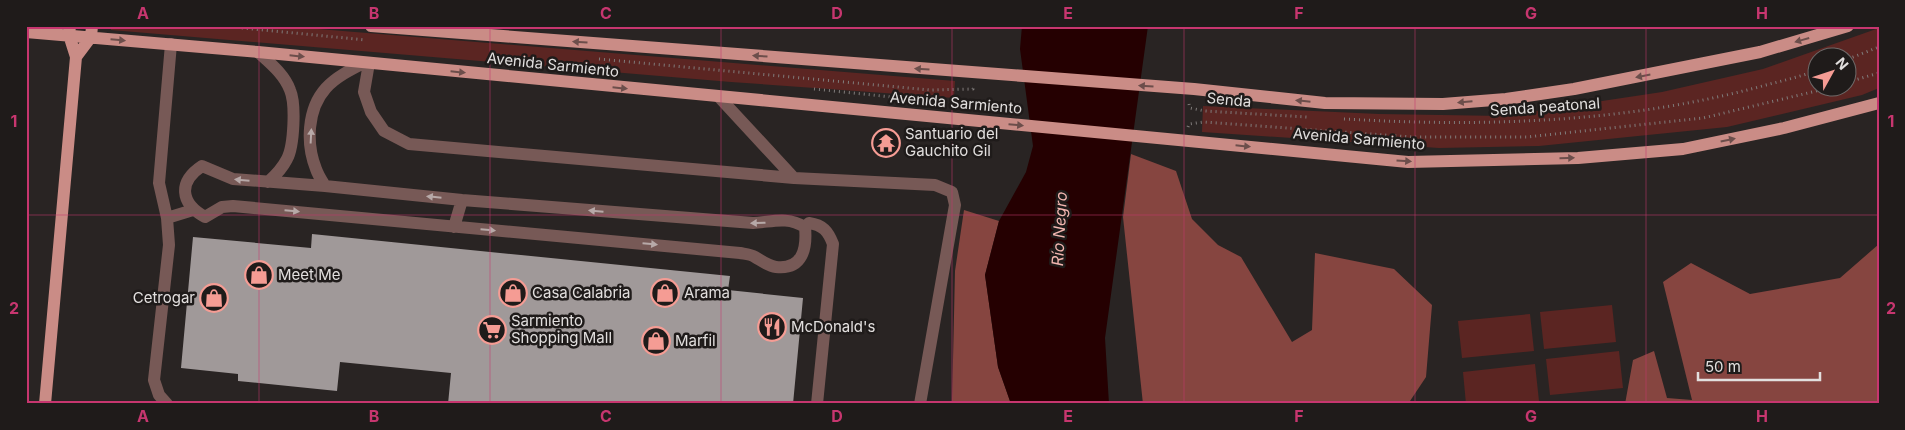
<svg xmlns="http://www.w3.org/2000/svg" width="1905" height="430" viewBox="0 0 1905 430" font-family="Inter,sans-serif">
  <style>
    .green { fill: #5b2522; fill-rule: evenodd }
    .forest { fill: #864540 }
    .water { fill: #250001 }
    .building { fill: #a09999 }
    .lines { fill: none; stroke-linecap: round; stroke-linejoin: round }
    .path { stroke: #807c7b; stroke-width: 3; stroke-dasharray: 1 4; stroke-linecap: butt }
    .minor { stroke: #775956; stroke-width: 12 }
    .major { stroke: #ca8c86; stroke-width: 12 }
    .oneway { fill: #6c4e4b }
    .oneway2 { fill: #b7a9a8 }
    .grid { fill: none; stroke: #c7366f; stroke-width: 1; stroke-opacity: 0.55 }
    .labels { text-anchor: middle; stroke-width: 5; stroke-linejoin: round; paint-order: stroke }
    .street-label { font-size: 15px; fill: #e2dfde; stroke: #1f1b1a }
    .poi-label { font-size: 15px; fill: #e2dfde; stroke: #1f1b1a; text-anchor: start }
    .water-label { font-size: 16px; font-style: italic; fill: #f3b6b0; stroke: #1f1b1a }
    .neatline { fill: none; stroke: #c7366f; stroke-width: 2 }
    .grid-label { font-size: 16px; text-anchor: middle; font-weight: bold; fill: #c7366f }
  </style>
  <rect width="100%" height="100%" fill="#292423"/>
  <!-- green -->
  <path class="green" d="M111 26H282L955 81 954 98 731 82 111 30Z
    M1879 28V88L1862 95 1727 127 1539 146 1439 148 1202 132 1203 106 1379 114 1503 116 1662 92 1763 69ZM1818 58H1848V88H1818Z
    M1612 305 1616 342 1544 349 1540 312Z
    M1530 314 1534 351 1462 358 1458 321Z
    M1619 351 1623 388 1550 395 1546 359Z
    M1535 364 1539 401 1514 404H1466L1463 372Z"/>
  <!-- forest -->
  <path class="forest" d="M1131 154 1176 171 1192 219 1218 245 1241 257 1292 342 1312 330 1315 253 1394 269 1432 305 1426 377 1408 404H1143L1123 217Z
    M964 210 999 221 985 275 998 367 1011 404H952L955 271Z
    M1879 244V404H1625L1633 360 1654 351 1667 398 1692 400 1663 282 1691 263 1750 294 1840 278Z"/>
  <!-- water -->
  <path class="water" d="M1022 26H1148L1105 338 1109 404H1011L998 367 985 275 999 221 1026 172 1033 146 1020 49Z"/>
  <!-- building -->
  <path class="building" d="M312 234 730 276 728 290 803 298 793 404H448L451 373 340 362 337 391 238 381V374L181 368 193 237 311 248Z"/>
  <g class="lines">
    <!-- path -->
    <path class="path" d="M222 26 366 40
      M599 59 930 90 973 89V86
      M1848 59 1879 47
      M1848 82 1879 73
      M814 89 892 97
      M1189 104 1190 108 1205 111 1307 117
      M1344 119C1481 127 1621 123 1755 88 1776 82 1797 78 1818 70
      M1188 127 1189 124 1204 122 1412 137H1527L1703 118 1829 88"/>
    <!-- minor -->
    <path class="minor" d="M258 52C270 63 284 74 290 90 296 104 294 146 287 159 282 169 276 175 268 182
      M364 63C350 70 336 77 326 88 307 109 306 144 316 169 318 175 322 181 325 186L462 200 753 223C773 222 786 216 805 227
      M369 63 364 92 371 112 384 131 409 144 794 178
      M719 97 794 178 935 185 952 192 955 205 920 404
      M325 186 233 179 202 166C178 182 180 203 205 217L222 207 233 206 740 253C745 254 750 254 755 257 762 261 768 266 776 267 803 270 807 248 805 227
      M167 218 193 210
      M454 227 462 200
      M805 227 809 223C823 225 828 231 833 244L817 404
      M167 404 159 395 154 380 169 245 167 218 159 183 171 44"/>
    <!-- major -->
    <path class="major" d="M371 26 1194 89 1325 103 1443 104 1506 99 1574 89 1760 52 1848 26
      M26 32 258 52 1408 162 1578 158 1683 149 1784 128 1879 103
      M76 57 91 37 92 26
      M45 404 76 57 69 35 70 26"/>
  </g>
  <!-- one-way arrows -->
  <defs><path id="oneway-solid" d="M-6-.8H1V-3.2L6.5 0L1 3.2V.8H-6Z" transform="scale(1.25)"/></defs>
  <g class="oneway">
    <use href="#oneway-solid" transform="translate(118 40) rotate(5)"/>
    <use href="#oneway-solid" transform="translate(1802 40) rotate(164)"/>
    <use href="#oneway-solid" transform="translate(580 42) rotate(-176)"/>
    <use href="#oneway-solid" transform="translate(297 56) rotate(6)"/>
    <use href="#oneway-solid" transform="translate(760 56) rotate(-176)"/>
    <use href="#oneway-solid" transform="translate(922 69) rotate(-176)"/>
    <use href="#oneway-solid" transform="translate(458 72) rotate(6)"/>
    <use href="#oneway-solid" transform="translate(1643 76) rotate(169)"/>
    <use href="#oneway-solid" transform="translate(1146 86) rotate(-176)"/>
    <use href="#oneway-solid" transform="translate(620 88) rotate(6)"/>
    <use href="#oneway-solid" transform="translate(1303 101) rotate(-174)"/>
    <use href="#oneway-solid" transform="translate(1465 102) rotate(175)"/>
    <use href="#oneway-solid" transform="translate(1016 125) rotate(5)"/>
    <use href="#oneway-solid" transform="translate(1728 140) rotate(-12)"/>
    <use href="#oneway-solid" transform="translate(1243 146) rotate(6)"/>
    <use href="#oneway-solid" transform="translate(1567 158) rotate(-1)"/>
    <use href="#oneway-solid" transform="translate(1404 161) rotate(4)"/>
  </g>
  <g class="oneway2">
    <use href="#oneway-solid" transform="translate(311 136) rotate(-87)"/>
    <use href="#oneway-solid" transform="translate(242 180) rotate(-175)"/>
    <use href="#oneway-solid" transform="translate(434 197) rotate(-174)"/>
    <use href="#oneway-solid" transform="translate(292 211) rotate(5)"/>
    <use href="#oneway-solid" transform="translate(596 211) rotate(-175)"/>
    <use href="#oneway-solid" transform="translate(758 223) rotate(178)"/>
    <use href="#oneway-solid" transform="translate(488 230) rotate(5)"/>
    <use href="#oneway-solid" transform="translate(650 244) rotate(5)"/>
  </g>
  <!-- grid -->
  <path class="grid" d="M259 26V404M490 26V404M721 26V404M952 26V404M1184 26V404M1415 26V404M1646 26V404M26 215H1879"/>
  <!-- icons -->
  <defs>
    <symbol id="temple-ring" viewBox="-11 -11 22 22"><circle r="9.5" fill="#1f1b1a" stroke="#f59c94" stroke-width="1.5"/><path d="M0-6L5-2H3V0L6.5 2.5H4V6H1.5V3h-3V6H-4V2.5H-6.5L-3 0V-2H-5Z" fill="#f59c94"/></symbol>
    <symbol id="shop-ring" viewBox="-11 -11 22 22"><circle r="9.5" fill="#1f1b1a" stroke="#f59c94" stroke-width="1.5"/><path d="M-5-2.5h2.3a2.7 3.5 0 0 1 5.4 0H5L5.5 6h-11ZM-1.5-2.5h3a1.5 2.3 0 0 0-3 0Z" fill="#f59c94"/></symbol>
    <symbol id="restaurant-ring" viewBox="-11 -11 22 22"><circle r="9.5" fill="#1f1b1a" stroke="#f59c94" stroke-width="1.5"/><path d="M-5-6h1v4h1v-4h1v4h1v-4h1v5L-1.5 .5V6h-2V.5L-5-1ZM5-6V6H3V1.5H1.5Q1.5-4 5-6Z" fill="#f59c94"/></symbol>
    <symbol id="supermarket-ring" viewBox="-11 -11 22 22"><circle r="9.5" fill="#1f1b1a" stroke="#f59c94" stroke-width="1.5"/><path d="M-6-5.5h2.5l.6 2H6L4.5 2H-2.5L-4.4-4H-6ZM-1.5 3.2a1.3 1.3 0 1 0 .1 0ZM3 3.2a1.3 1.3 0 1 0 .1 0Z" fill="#f59c94"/></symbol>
  </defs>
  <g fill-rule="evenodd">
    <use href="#temple-ring" x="870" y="127" width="32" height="32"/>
    <use href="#shop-ring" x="243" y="259" width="32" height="32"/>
    <use href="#shop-ring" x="497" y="277" width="32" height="32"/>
    <use href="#shop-ring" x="649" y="277" width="32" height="32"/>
    <use href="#shop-ring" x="198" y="282" width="32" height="32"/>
    <use href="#restaurant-ring" x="756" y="311" width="32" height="32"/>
    <use href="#supermarket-ring" x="476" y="314" width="32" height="32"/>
    <use href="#shop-ring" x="640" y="325" width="32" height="32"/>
  </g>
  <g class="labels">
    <!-- street labels -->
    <g class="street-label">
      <text transform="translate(553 65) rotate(6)" y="5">Avenida Sarmiento</text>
      <text transform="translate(1229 100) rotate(5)" y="5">Senda</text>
      <text transform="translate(956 103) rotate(5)" y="5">Avenida Sarmiento</text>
      <text transform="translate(1545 107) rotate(-4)" y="5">Senda peatonal</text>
      <text transform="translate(1359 139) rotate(5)" y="5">Avenida Sarmiento</text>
    </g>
    <!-- poi labels -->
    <g class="poi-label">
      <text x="905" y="139">Santuario del<tspan x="905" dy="17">Gauchito Gil</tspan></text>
      <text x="278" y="280">Meet Me</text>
      <text x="532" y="298">Casa Calabria</text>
      <text x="684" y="298">Arama</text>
      <text x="195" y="303" text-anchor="end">Cetrogar</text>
      <text x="511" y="326">Sarmiento<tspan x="511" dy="17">Shopping Mall</tspan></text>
      <text x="791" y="332">McDonald's</text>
      <text x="675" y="346">Marfil</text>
    </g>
    <!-- water labels -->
    <g class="water-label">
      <text transform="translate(1059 229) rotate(-87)" y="6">Río Negro</text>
    </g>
  </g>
  <!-- border -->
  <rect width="1905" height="430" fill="none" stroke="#1f1b1a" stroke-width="55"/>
  <!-- north arrow -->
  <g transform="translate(1832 72) rotate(50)"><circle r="24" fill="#1f1b1a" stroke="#6d6968"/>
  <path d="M0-4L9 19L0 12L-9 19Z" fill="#f59c94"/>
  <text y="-8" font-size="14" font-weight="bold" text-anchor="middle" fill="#e2dfde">N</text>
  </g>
  <!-- scale -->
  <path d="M1698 372v8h122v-8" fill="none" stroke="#e2dfde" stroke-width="2.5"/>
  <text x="1705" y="372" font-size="15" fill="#e2dfde" stroke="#1f1b1a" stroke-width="4" paint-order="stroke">50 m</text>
  <rect x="28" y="28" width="1850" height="374" class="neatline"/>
  <g class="grid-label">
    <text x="143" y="19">A</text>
    <text x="374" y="19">B</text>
    <text x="606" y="19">C</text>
    <text x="837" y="19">D</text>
    <text x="1068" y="19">E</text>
    <text x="1299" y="19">F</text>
    <text x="1531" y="19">G</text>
    <text x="1762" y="19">H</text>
    <text x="14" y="127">1</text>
    <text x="1891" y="127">1</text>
    <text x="14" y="314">2</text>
    <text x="1891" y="314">2</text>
    <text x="143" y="422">A</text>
    <text x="374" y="422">B</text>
    <text x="606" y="422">C</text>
    <text x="837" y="422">D</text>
    <text x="1068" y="422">E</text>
    <text x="1299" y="422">F</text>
    <text x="1531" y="422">G</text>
    <text x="1762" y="422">H</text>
  </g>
</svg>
